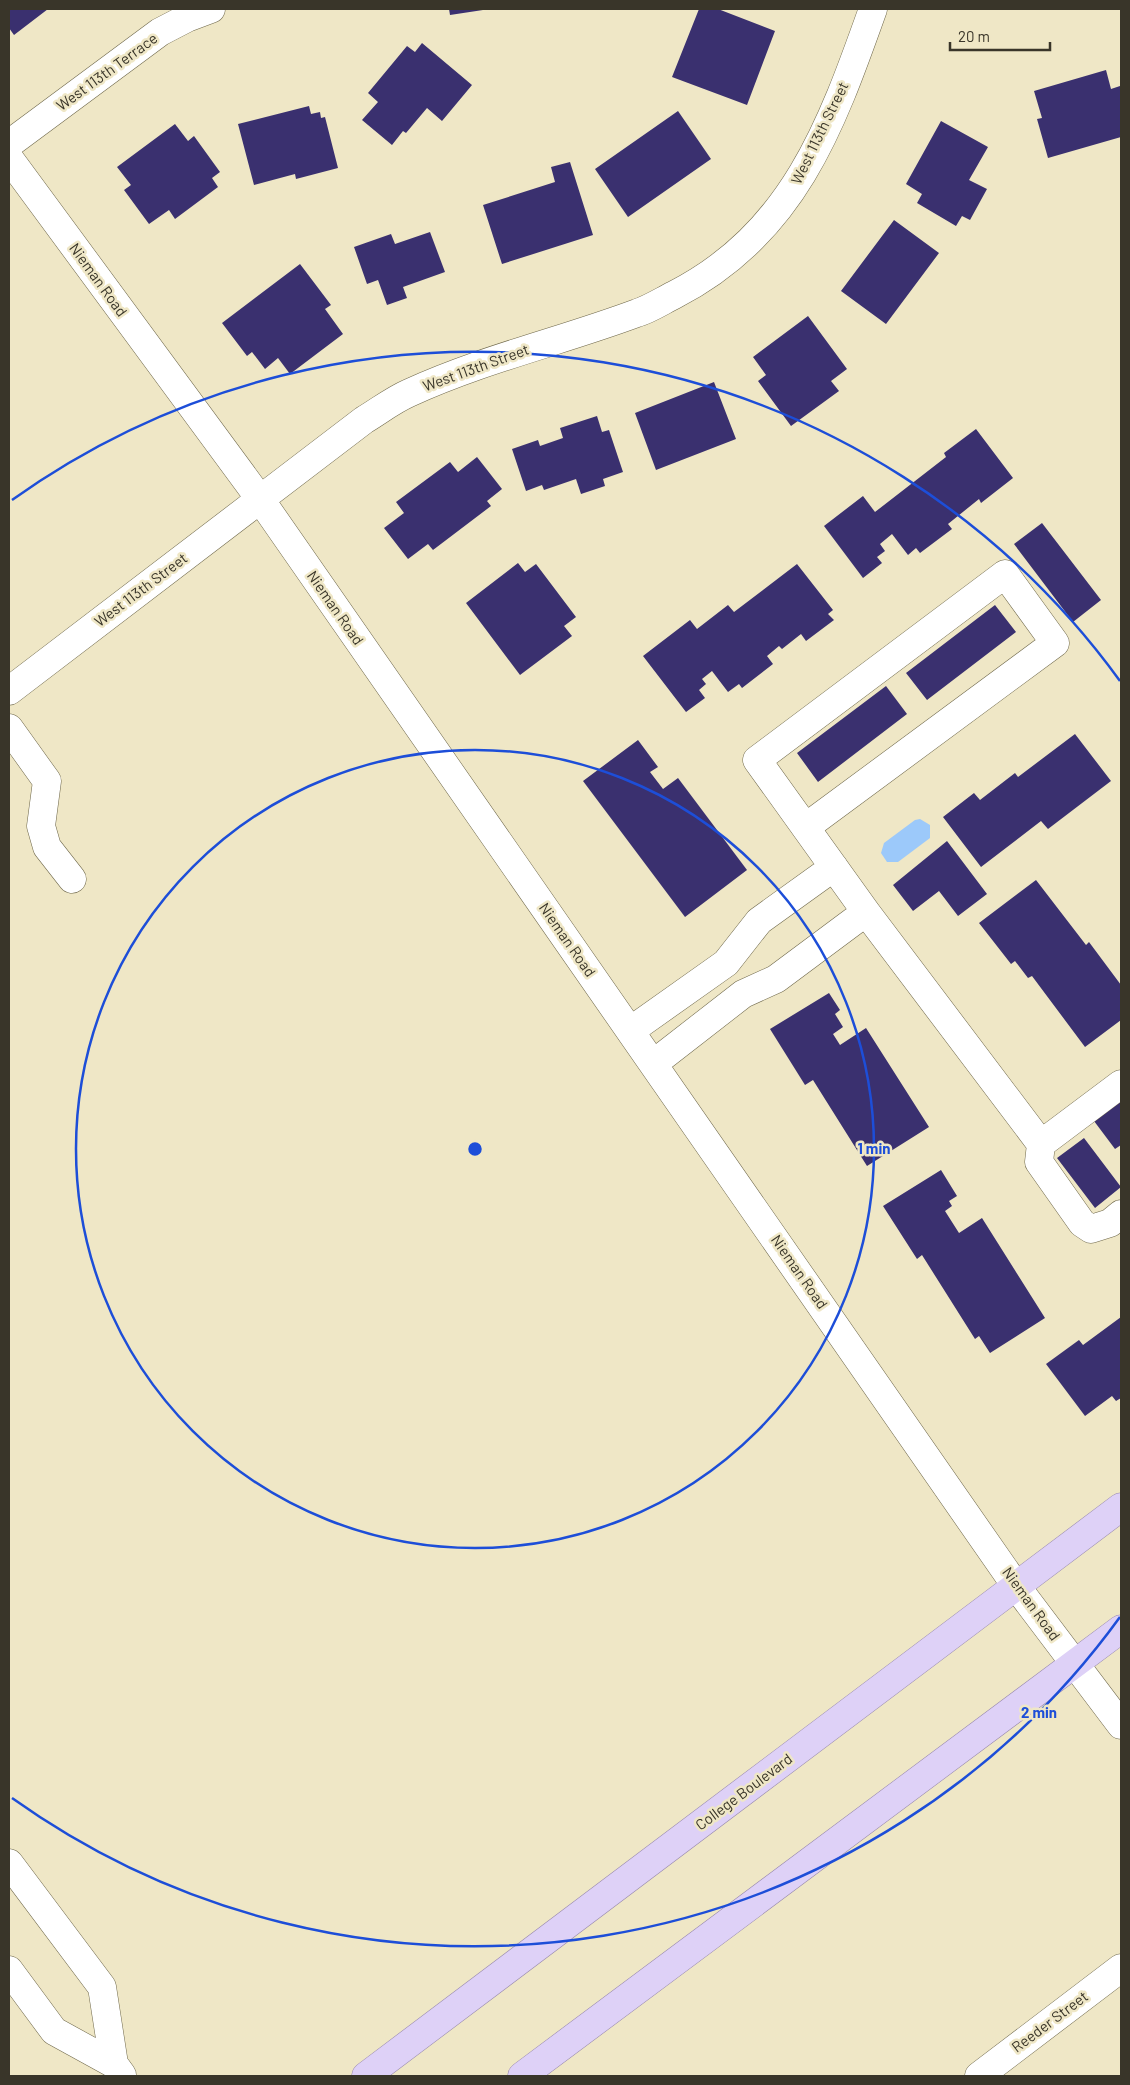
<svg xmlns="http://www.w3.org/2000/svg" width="1130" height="2085" viewBox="0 0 1130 2085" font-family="Barlow,sans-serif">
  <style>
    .water { fill: #9cc9fa }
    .building { fill: #3a306f }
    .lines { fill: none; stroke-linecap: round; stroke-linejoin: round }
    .minor-casing { stroke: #6f684b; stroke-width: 29 }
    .major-casing { stroke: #9687ac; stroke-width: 29 }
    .minor { stroke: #fff; stroke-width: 28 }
    .major { stroke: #ded1f7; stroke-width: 28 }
    .ring { fill: none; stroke: #1d4ed8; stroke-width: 2.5 }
    .labels { text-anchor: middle; stroke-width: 5; stroke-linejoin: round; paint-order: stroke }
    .street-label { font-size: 15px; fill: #393529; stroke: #efe7c6 }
    .centre { fill: #1d4ed8; stroke: #efe7c6; stroke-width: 2.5 }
    .ring-label { font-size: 15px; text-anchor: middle; font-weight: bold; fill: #1d4ed8; stroke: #efe7c6; stroke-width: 5; stroke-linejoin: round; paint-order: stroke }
  </style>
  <rect width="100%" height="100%" fill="#efe7c6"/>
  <!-- water -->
  <path class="water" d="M920 819 930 825V838L898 862H887L881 853 884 843 915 820Z"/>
  <!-- building -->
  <path class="building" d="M9 9H48L14 35 9 28Z
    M449 9H483V10L450 15Z
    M699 9H718L775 31 747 105 672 77Z
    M422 43 472 85 442 121 427 108 406 133 403 131 392 145 362 120 378 102 368 93 407 46 415 52Z
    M1106 70 1111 89 1120 86 1121 92V137L1048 158 1037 119 1042 118 1034 91Z
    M309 106 311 114 320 112 321 118 325 117 338 168 296 179 295 174 254 185 238 124Z
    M678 111 711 159 628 217 595 169Z
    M941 121 988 147 969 180 987 189 970 220 962 216 956 226 917 203 922 194 906 184Z
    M175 124 188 141 194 136 220 172 212 178 218 187 175 219 169 210 149 224 124 190 131 185 117 167Z
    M570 162 593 235 502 264 483 205 555 182 551 167Z
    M894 220 939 253 886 324 841 291Z
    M430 232 445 272 403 287 407 298 387 305 378 280 367 284 354 247 391 234 395 244Z
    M300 264 331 305 325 309 343 334 290 374 278 358 265 369 252 352 247 356 222 323Z
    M808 316 847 369 831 381 839 391 791 426 758 381 766 375 753 357Z
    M714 382 736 439 656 470 635 413Z
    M597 416 602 432 609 430 623 472 603 479 605 486 581 494 576 479 544 490 542 485 526 491 512 449 538 440 540 446 563 438 560 428Z
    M976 429 1013 478 981 503 979 499 948 524 952 529 920 553 916 548 908 555 892 534 880 544 885 551 877 557 882 563 863 578 824 526 863 496 875 512 946 457 944 453Z
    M477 457 502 489 487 501 491 506 433 550 428 544 408 559 384 528 404 513 396 502 450 462 458 472Z
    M1042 523 1101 600 1073 622 1014 544Z
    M518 563 525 572 536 564 576 617 564 626 572 636 520 675 466 603Z
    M797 564 833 610 828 614 834 620 806 641 801 634 782 649 779 646 767 656 773 664 742 688 739 684 728 692 712 671 702 679 706 684 699 690 705 698 686 712 643 656 690 620 697 629 728 605 734 612Z
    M995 605 1016 632 927 700 906 673Z
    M886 686 907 714 818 782 797 753Z
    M1075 734 1111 781 1048 829 1041 821 981 867 943 817 974 793 980 800 1015 773 1018 777Z
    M638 740 658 767 650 772 663 789 678 778 747 870 685 917 583 781Z
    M947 841 987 894 958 916 939 891 913 911 893 885Z
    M1036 880 1086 945 1089 942 1121 985V1020L1085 1047 1032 976 1028 978 1015 961 1011 964 979 923Z
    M829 993 840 1010 835 1014 843 1027 833 1034 840 1045 866 1028 929 1127 867 1166 813 1080 805 1085 770 1029Z
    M1121 1100V1145L1115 1149 1094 1121Z
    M1084 1138 1121 1187 1095 1208 1057 1158Z
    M941 1170 957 1196 949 1201 952 1206 945 1211 959 1233 982 1218 1045 1318 990 1353 979 1336 975 1339 922 1255 917 1259 883 1206Z
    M1121 1317V1398L1116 1401 1112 1396 1085 1416 1046 1364 1079 1340 1083 1345Z"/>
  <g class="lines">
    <defs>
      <path id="minor" d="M9 144 160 32 187 18 211 9
        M9 158 260 499 1016 1586 1121 1725
        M9 691 364 420C379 411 393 400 409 393 483 359 562 341 637 313 650 309 662 301 674 295 793 234 831 127 873 9
        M9 728 47 781 41 826 47 847 72 879
        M806 827 1055 643 1005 574 757 760 866 912 1041 1144 1039 1162 1082 1223 1091 1229 1110 1223 1121 1214
        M630 1031 726 963 759 921 834 867
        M653 1064 743 994 776 979 866 912
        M1041 1144 1121 1084
        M9 1863 102 1987 114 2064
        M9 1970 54 2031 114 2064 122 2075
        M979 2076 1121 1968"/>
      <path id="major" d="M366 2076 1121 1507
        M522 2076 1121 1629"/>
    </defs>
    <!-- minor casing -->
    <use href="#minor" class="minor-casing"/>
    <!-- major casing -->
    <use href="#major" class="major-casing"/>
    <!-- minor -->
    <use href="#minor" class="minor"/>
    <!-- major -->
    <use href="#major" class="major"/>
  </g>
  <!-- distance rings -->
  <g class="ring">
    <circle cx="475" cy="1149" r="399"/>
    <path d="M1120 1617A797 797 0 0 1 12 1798M12 500A797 797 0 0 1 1120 681"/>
  </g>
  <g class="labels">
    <!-- street labels -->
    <g class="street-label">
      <text transform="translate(107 72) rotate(-36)" y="5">West 113th Terrace</text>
      <text transform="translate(820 133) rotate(-64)" y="5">West 113th Street</text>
      <text transform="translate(98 280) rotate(54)" y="5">Nieman Road</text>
      <text transform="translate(476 368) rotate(-20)" y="5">West 113th Street</text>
      <text transform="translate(141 590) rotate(-37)" y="5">West 113th Street</text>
      <text transform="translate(335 608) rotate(55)" y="5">Nieman Road</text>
      <text transform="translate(567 940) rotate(55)" y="5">Nieman Road</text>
      <text transform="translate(799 1272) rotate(55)" y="5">Nieman Road</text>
      <text transform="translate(1031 1604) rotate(54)" y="5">Nieman Road</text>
      <text transform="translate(744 1792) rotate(-37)" y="5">College Boulevard</text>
      <text transform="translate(1050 2022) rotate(-37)" y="5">Reeder Street</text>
    </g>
  </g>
  <circle cx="475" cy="1149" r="8" class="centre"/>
  <g class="ring-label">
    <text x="874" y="1154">1 min</text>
    <text x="1039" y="1718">2 min</text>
  </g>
  <!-- border -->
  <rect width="1130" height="2085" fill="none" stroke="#393529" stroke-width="20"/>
  <!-- scale -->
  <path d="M950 42v8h100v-8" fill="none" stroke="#393529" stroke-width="2.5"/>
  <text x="958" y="42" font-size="15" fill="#393529" stroke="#efe7c6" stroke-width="4" paint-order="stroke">20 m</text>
</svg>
